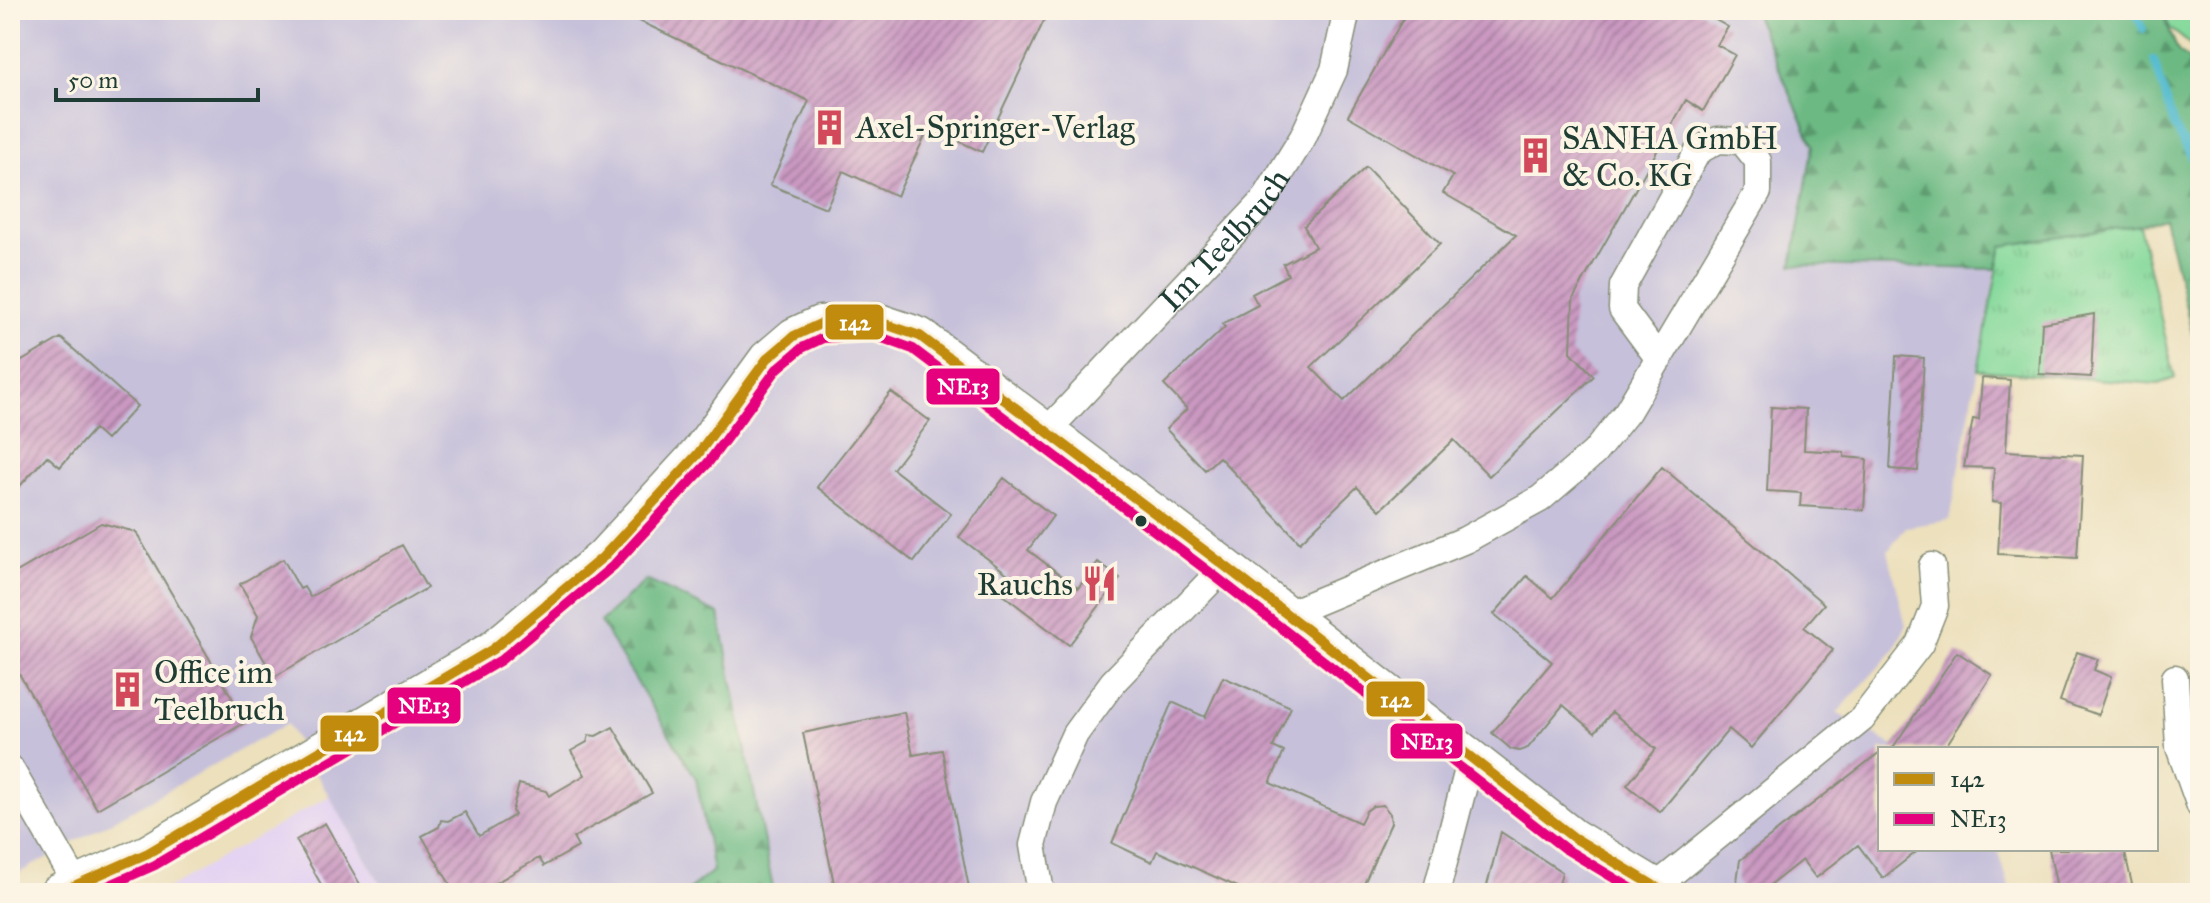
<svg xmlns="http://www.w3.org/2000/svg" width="2210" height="903" viewBox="0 0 2210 903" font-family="'IM FELL Great Primer',serif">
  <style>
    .built { fill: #e4d3f2 }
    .industrial { fill: #c6c0da }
    .grass { fill: url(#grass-tufts); stroke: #528b68; stroke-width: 2 }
    .forest { fill: url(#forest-firs); stroke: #467b5c; stroke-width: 2 }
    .green { fill: #85d99b; stroke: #528b68; stroke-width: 2 }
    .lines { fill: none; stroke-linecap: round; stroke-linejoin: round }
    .stream { stroke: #50bacd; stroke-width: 8 }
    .building { fill: url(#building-hatch) }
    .street-casing { stroke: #868e78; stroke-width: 29 }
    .secondary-casing { stroke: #868e78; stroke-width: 39 }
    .street { stroke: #fff; stroke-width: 26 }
    .secondary { stroke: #fff; stroke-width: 36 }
    .bus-1-casing { stroke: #fcf5e5; stroke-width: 16 }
    .bus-2-casing { stroke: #fcf5e5; stroke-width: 16 }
    .bus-1 { stroke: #c18c0d; stroke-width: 10 }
    .bus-2 { stroke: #e5007d; stroke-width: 10 }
    .bus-dot { fill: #1f3d34; stroke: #fcf5e5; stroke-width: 3 }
    .labels { text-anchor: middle; stroke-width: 8; stroke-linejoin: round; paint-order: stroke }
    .poi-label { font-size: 32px; fill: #1f3d34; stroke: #fcf5e5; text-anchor: start }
    .street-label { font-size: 32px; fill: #1f3d34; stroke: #fcf5e5 }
    .line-badge { stroke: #fcf5e5; stroke-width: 3 }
    .badge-label { font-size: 22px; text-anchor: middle; font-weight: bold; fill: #fff }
  </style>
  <defs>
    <pattern id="grass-tufts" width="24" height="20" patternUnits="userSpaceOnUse" patternTransform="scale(2)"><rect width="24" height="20" fill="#85d99b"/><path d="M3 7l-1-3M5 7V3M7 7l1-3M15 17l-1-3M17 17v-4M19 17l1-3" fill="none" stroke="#72bb86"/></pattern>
    <pattern id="forest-firs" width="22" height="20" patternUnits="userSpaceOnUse" patternTransform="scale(2)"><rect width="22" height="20" fill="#6cb983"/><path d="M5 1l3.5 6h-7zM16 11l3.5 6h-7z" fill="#58986c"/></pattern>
    <pattern id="building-hatch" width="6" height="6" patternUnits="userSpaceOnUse" patternTransform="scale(2)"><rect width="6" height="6" fill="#ca98c1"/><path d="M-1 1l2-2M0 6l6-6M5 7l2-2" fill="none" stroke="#a37d9e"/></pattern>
  </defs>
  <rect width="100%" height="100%" fill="#fcf5e5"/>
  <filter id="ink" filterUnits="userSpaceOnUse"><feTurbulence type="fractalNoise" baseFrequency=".0125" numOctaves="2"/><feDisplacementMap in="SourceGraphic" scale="16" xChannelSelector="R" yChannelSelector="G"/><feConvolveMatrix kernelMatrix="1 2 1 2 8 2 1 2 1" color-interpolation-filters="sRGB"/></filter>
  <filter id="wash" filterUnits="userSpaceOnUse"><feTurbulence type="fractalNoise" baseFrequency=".006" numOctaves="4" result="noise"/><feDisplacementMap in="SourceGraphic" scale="32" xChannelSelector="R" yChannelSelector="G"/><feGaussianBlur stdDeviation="1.8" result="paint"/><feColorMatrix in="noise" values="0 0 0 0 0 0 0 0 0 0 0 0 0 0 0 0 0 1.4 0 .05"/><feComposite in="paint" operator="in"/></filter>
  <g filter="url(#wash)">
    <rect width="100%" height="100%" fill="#ece0bd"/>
    <!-- built -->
    <path class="built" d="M329 796 386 893H160Z"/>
    <!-- industrial -->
    <path class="industrial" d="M10 10H1753L1813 145 1793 265 1996 269 1950 520 1906 527 1888 551 1906 626 1895 649 1837 713 1899 749H1880V849H1998L2011 893H774L719 614 600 622 696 778 713 871 685 893H386L287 724 10 878Z"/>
    <!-- grass -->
    <path class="grass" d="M2139 225 2175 378 2158 384 1978 370 2002 246Z"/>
    <!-- forest -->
    <path class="forest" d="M1753 10H2161L2178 51 2200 68V365L2164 218 2139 225 2002 246 1996 269 1792 265 1813 145Z
      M646 580 719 614 774 893H685L713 871 696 778 600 622Z"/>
    <!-- green -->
    <path class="green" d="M2161 10H2200V52L2171 29Z"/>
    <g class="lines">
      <!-- stream -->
      <path class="stream" d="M2134 10 2143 29
        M2154 60 2174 125 2200 172"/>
    </g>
    <g id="blocks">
      <!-- building -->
      <path class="building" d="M616 10H1049L982 152 929 127 897 196 843 171 826 208 770 185 809 101Z
        M1408 10H1698L1728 27 1717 45 1735 55 1703 111 1686 100 1573 299 1571 352 1594 376 1489 476 1454 440 1380 510 1357 487 1300 542 1219 457 1205 470 1166 429 1187 409 1164 385 1225 327 1222 324 1258 305 1252 294 1288 275 1283 264 1315 247 1304 226 1366 167 1440 244 1311 367 1344 401 1516 235 1443 193 1453 176 1348 116Z
        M2094 314 2091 377 2039 374 2042 323Z
        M61 338 137 406 106 440 94 429 60 467 47 456 10 497V368Z
        M1896 356 1924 358 1918 471 1890 469Z
        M1982 378 2010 380 2006 451 2083 455 2077 558 1998 554 2001 503 1992 502 1994 468 1964 467 1973 419 1979 420Z
        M891 392 930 421 893 469 951 514 914 562 817 487Z
        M1771 407 1806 409 1804 450 1844 452V457L1867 459 1864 510 1800 506 1801 493 1767 491Z
        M1662 467 1824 604 1804 627 1833 650 1751 748 1729 729 1660 812 1627 785 1656 749 1612 712 1595 732 1563 705 1528 748 1519 751 1511 749 1492 733 1552 662 1494 614 1527 576 1553 598Z
        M1004 478 1053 516 1028 550 1078 588 1098 562 1120 579 1069 645 997 590 1009 575 959 537Z
        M101 523 136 532 246 722 97 809 10 658V632L19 626 10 611V576Z
        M402 545 427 588 274 677 251 637 258 615 240 584 283 559 300 589 304 587 310 597Z
        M1957 652 1992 675 1944 749H1892Z
        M2077 652 2098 659 2094 670 2111 677 2098 715 2060 701Z
        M1223 677 1291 707 1273 747 1284 752 1270 783 1360 823 1366 811 1373 806 1383 805 1390 814 1391 823 1360 893H1251L1157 851 1152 862 1112 843 1172 702 1205 717Z
        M904 712 913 755 942 750 970 893H836L803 733Z
        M613 727 652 793 573 838 578 847 544 866 539 858 478 893H455L422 836 439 827 441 820 448 821 465 812 479 836 515 815 512 811 519 784 546 791 549 796 585 775 571 751 587 742 589 735 596 736Z
        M1880 752V849H1920L1883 878 1858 845 1816 878 1802 860 1760 893H1746L1737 881 1740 860Z
        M325 823 365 893H326L296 840Z
        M1501 832 1562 872 1557 893H1485Z
        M2049 849H2124L2134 893H2058Z"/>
    </g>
  </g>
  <g filter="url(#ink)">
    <use href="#blocks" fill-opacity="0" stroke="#868e78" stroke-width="2"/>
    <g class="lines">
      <defs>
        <g id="street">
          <path id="s1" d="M1045 433 1263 202 1303 137 1334 70 1347 10"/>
          <path d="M1285 615 1465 540 1540 499 1594 453 1627 412 1758 192V161L1742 141 1718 140 1698 151 1623 286 1622 309 1659 359"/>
          <path d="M2175 678 2179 747 2200 806"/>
          <path d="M10 768 76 883"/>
          <path d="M1040 887 1033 845 1044 802 1075 734 1113 682 1225 566"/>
          <path d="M1655 887 1862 719 1920 644 1935 606 1932 566"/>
          <path d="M1436 893 1471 758"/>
        </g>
        <path id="secondary" d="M58 893 148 853 493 649 603 557 698 454 767 359 794 336 820 324 876 321 920 336 1225 566 1573 837 1666 893"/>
      </defs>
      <!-- street casing -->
      <use href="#street" class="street-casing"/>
      <!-- secondary casing -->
      <use href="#secondary" class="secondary-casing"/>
      <!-- street -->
      <use href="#street" class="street"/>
      <!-- secondary -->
      <use href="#secondary" class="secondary"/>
      <defs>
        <path id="bus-1" d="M58 893 148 853 493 649 603 557 698 454 767 359 794 336 820 324 876 321 920 336 1225 566 1573 837 1666 893"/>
        <path id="bus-2" d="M92 893 155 865 501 660 613 566 708 463 777 369 802 348 823 338 874 335 913 349 1216 577 1564 848 1639 893"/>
      </defs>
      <!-- bus-1 casing -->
      <use href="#bus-1" class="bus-1-casing"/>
      <!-- bus-2 casing -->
      <use href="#bus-2" class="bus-2-casing"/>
      <!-- bus-1 -->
      <use href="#bus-1" class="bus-1"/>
      <!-- bus-2 -->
      <use href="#bus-2" class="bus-2"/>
    </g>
  </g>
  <!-- icons -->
  <defs>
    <symbol id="building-bare" viewBox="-9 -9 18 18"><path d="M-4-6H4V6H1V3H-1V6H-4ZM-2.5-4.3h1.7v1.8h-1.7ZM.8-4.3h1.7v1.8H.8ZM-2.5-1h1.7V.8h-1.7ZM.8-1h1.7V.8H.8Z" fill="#d1495b" stroke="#fcf5e5" stroke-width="2.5" paint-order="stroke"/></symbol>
    <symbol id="restaurant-bare" viewBox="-9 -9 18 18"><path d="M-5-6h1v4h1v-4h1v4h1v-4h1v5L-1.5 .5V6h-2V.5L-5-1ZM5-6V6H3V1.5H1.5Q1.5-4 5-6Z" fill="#d1495b" stroke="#fcf5e5" stroke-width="2.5" paint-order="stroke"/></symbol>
  </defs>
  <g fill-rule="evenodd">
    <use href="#building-bare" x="804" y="102" width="51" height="51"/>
    <use href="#building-bare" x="1510" y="130" width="51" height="51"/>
    <use href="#restaurant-bare" x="1074" y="558" width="51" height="51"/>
    <use href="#building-bare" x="102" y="664" width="51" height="51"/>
  </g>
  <!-- markers -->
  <circle class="bus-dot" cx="1141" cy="521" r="7"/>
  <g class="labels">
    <!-- poi labels -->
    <g class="poi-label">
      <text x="856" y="138">Axel-Springer-Verlag</text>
      <text x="1562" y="149">SANHA GmbH<tspan x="1562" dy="37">&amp; Co. KG</tspan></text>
      <text x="1073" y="595" text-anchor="end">Rauchs</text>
      <text x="154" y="683">Office im<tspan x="154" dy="37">Teelbruch</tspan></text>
    </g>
    <!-- street labels -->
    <g class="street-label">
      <text dy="11" stroke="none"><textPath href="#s1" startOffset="264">Im Teelbruch</textPath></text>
    </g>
  </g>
  <g class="line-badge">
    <rect x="824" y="303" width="61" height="38" rx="8" fill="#c18c0d"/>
    <rect x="925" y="367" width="76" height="39" rx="8" fill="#e5007d"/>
    <rect x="1365" y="680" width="61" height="38" rx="8" fill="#c18c0d"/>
    <rect x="386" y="686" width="76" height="39" rx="8" fill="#e5007d"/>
    <rect x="319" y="714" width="61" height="39" rx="8" fill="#c18c0d"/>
    <rect x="1389" y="722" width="75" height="38" rx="8" fill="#e5007d"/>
  </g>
  <g class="badge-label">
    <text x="855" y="330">142</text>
    <text x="963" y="394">NE13</text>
    <text x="1396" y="707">142</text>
    <text x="424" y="713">NE13</text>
    <text x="350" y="741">142</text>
    <text x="1427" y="749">NE13</text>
  </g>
  <!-- margin -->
  <rect width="2210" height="903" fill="none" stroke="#fcf5e5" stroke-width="40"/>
  <!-- legend -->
  <rect x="1878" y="747" width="280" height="104" fill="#fcf5e5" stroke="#a4ab9e" stroke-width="2"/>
  <rect x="1894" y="773" width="40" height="12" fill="#c18c0d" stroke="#a4ab9e" stroke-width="2"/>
  <text x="1950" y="787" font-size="24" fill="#1f3d34">142</text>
  <rect x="1894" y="813" width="40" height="12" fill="#e5007d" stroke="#a4ab9e" stroke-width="2"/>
  <text x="1950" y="827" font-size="24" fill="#1f3d34">NE13</text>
  <!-- scale -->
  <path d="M56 88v12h202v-12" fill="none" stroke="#1f3d34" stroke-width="4"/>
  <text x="68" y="88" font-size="24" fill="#1f3d34" stroke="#fcf5e5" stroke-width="6" paint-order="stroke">50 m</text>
</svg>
